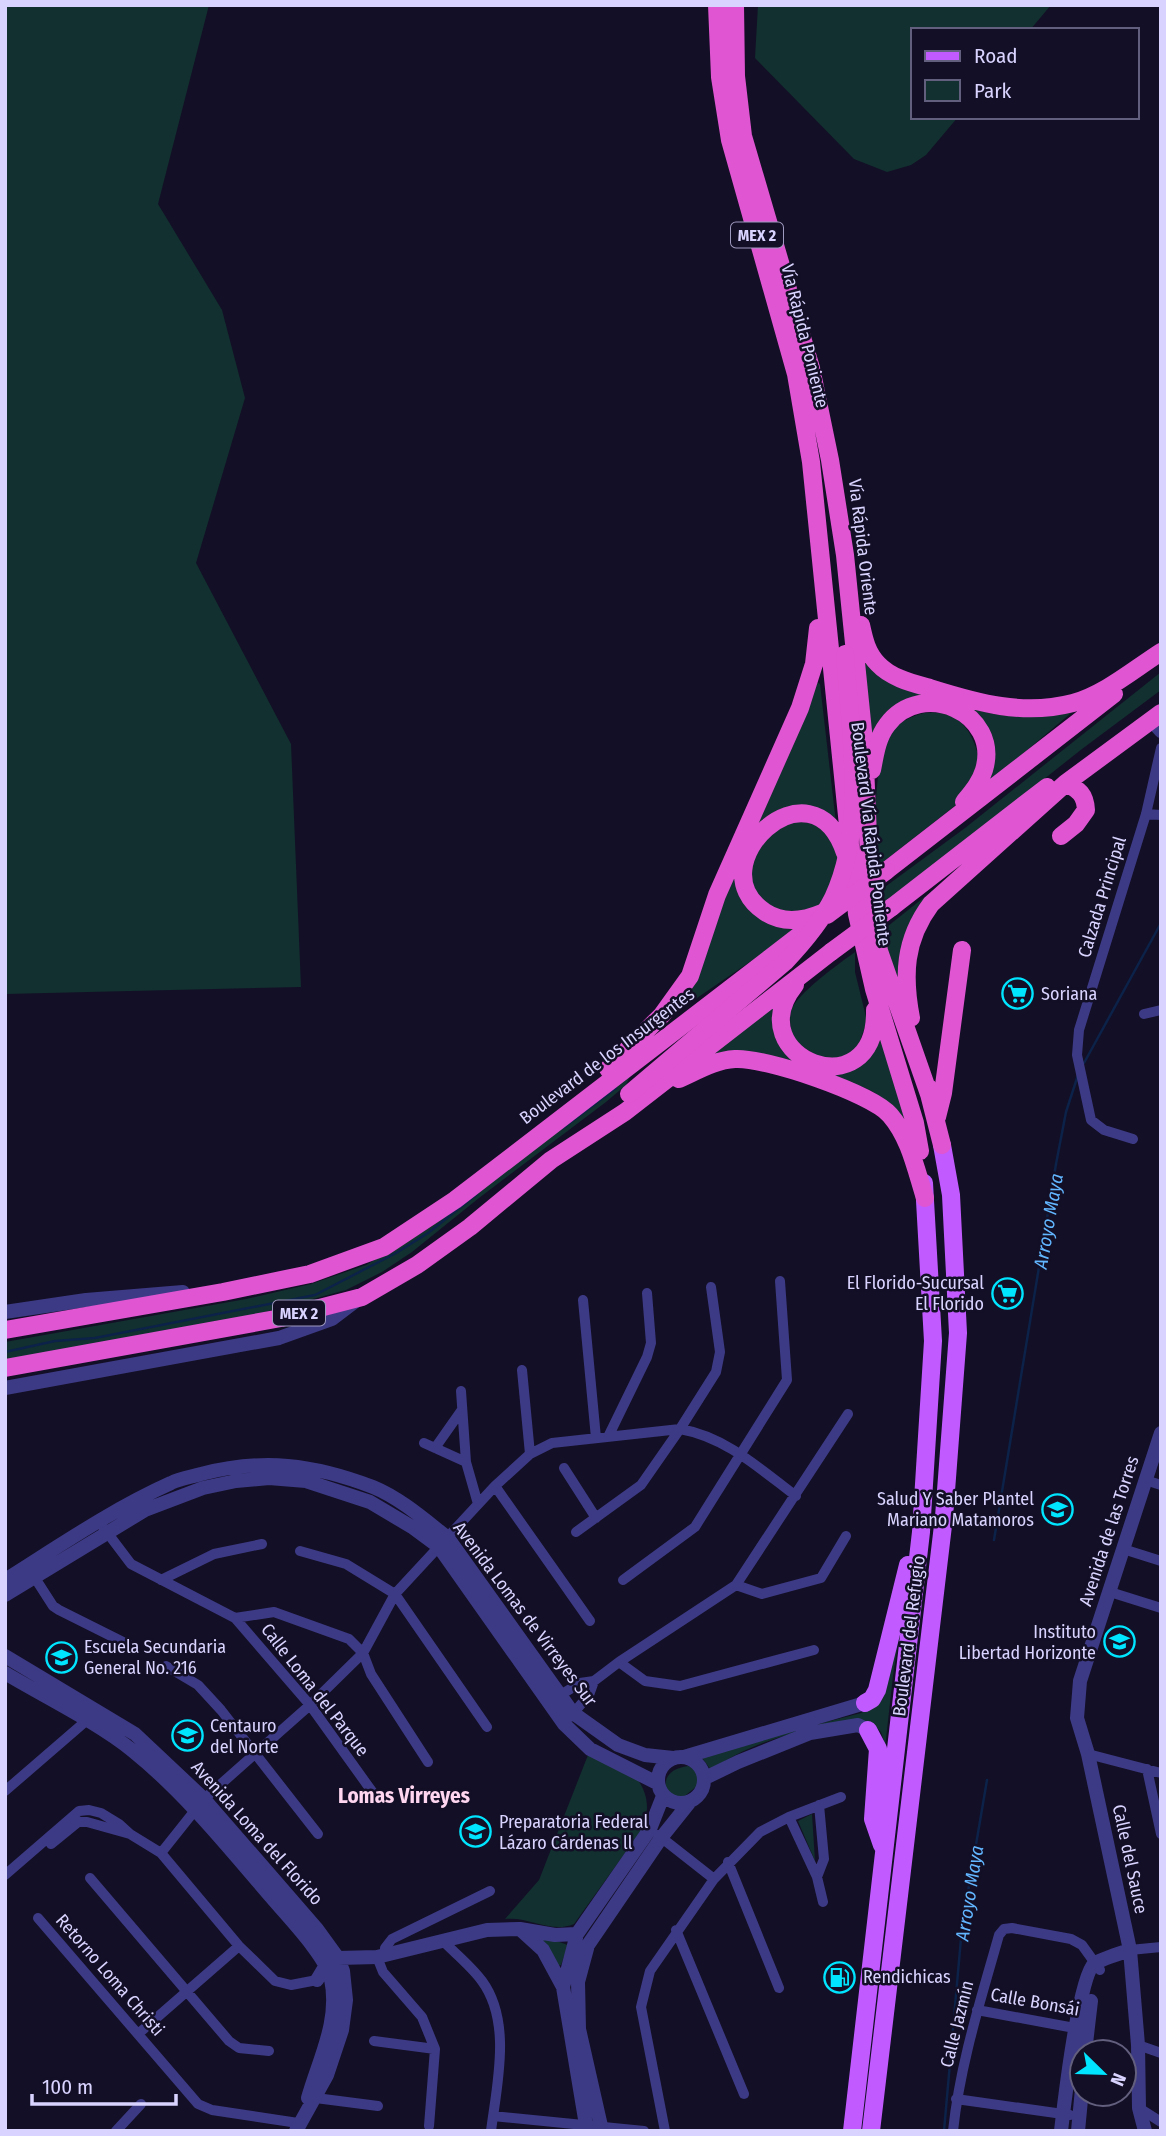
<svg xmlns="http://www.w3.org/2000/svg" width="1166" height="2136" viewBox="0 0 1166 2136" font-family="'Fira Sans Condensed',sans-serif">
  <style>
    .green { fill: #12302f }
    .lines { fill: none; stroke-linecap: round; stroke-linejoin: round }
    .stream { stroke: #0c2248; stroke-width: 2.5 }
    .minor { stroke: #3d3a85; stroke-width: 10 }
    .tertiary { stroke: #3d3a85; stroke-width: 14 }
    .primary { stroke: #c25bff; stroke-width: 18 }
    .trunk { stroke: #e055d1; stroke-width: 18 }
    .trunk-bridge { stroke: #e055d1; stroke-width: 18 }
    .labels { text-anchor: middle; stroke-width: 5; stroke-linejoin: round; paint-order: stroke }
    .shield { fill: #130f26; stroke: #9e99be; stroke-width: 2 }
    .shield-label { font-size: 16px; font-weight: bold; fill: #d9d4ff }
    .street-label { font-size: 18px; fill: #d9d4ff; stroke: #130f26 }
    .poi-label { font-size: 18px; fill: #d9d4ff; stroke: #130f26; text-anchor: start }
    .water-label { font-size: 19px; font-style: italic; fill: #62b6ff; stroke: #130f26 }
    .quarter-label { font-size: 21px; font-weight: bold; fill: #ffd6f0; stroke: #130f26 }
  </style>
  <rect width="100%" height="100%" fill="#130f26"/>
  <!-- green -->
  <path class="green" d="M5 5H209L158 204 222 310 245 398 196 563 291 744 301 987 5 994Z
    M758 5H1051L1030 30H912V117H958L926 155 911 165 887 172 854 159 755 58Z
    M863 653 988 713C1019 719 1046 716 1077 708L988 783 984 732 930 700 873 742Z
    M1161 672V690L1082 749 879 910 878 892 965 828Z
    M817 682 820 684 836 823 777 812 760 823 750 839Z
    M924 713C962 708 974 734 981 766L956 805 874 869C876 832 872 762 891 732 898 722 912 716 924 713Z
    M794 819 823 827 840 858 825 902 798 916 761 904 750 878 751 865 762 838Z
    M743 855 742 894 804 925 675 1013 694 984 718 913Z
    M942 883 902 947 898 972 899 1003 883 930Z
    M855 952V972L867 1021 856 1052 827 1063 792 1039C791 1030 789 1019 791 1011 795 995 841 962 855 952Z
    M782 1001 801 1066 770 1058 690 1066Z
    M879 1021 913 1137C881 1088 874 1089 819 1074H840L860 1065Z
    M631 1074 626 1085 606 1102 479 1198 412 1252 382 1272 346 1290 213 1326 5 1363V1342L246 1299 311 1284 366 1265 431 1227Z
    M907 1586 893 1676 877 1820 884 1741 881 1732 875 1726C855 1727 833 1724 813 1728 778 1736 740 1749 711 1770L700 1755 861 1713 873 1706Z
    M588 1755 638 1780C649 1796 649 1811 643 1828L574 1924C551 1934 529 1916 505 1919L539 1880Z
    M688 1766 695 1768 700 1774 697 1786 681 1799 670 1797C659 1780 670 1768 688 1766Z
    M812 1814 815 1861 798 1821Z
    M536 1934 568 1945 561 1965 556 1966Z"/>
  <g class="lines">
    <!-- stream -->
    <path class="stream" d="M1084 1063 1161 923
      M563 1128 616 1088
      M5 1352 55 1341 95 1338 315 1295 396 1253 428 1233 477 1194
      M994 1540 1056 1164 1066 1112 1078 1075
      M944 2131 962 1927 987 1780"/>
    <!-- minor -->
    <path class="minor" d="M1146 814 1161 815
      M1144 1014 1161 1010
      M1133 1139 1104 1130 1091 1120 1077 1055 1079 1030 1146 814 1161 748
      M583 1300 596 1438
      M522 1370 530 1454
      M461 1391 466 1462 478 1504
      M608 1437 647 1357 651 1343 647 1293
      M424 1443 466 1462
      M435 1448 461 1411
      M564 1468 596 1518
      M1145 1480 1161 1485
      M495 1486 590 1621
      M103 1527 131 1564 235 1618 310 1705 376 1797
      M576 1532 641 1485 680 1429 716 1372 720 1352 711 1287
      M1123 1549 1161 1561
      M300 1551 346 1564 395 1594 487 1727
      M35 1578 53 1606 59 1610 131 1646
      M161 1580 214 1554 262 1544
      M623 1580 695 1527 787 1380 780 1281
      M736 1585 762 1594 821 1578 846 1536
      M1110 1592 1161 1608
      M235 1618 274 1612 349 1639 363 1653 371 1674 428 1762
      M619 1662 645 1681 680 1686 814 1650
      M166 1666 198 1685 221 1710 318 1834
      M554 1699 580 1683 594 1681 619 1662 736 1585 848 1414
      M570 1717 589 1695 594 1681
      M1088 1754 1161 1773
      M1147 1769 1161 1834
      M5 1791 86 1721
      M789 1817 817 1877 823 1902
      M658 1835 714 1879
      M51 1844 78 1822H87L130 1834
      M161 1853 204 1799 310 1705 363 1653 395 1594 495 1486 530 1454 552 1443 680 1429C726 1437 760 1469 796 1496
      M728 1862 779 1988
      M5 1875 79 1811 89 1810 101 1813 119 1824 130 1834 161 1853 239 1946 275 1981 291 1985 317 1980
      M817 1877 824 1859 819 1805
      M90 1878 229 2041 239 2048 269 2051
      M38 1918 198 2104 212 2110 298 2123
      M676 1930 744 2094
      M444 1942C456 1954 472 1967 482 1981 512 2022 497 2084 491 2131
      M1130 1950 1161 1947
      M385 1955V1948L392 1939 490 1891
      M377 1957 383 1972 422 2017 435 2049 429 2126
      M977 2010 1080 2029
      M138 2034 239 1946
      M374 2041 435 2049
      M1138 2045 1161 2053
      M308 2097 378 2106
      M956 2099 1070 2115
      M1139 2108 1161 2122
      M493 2116 644 2131
      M116 2131 141 2104
      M665 2131 641 2007 650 1971 714 1879 760 1832 789 1817 841 1797
      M953 2131C960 2064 981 1999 999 1935L1004 1929 1012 1928 1071 1939 1082 1945 1100 1970"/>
    <!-- tertiary -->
    <path class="tertiary" d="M1151 720 1161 731
      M5 1312 86 1300 183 1292
      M5 1388 279 1338 332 1319 357 1300
      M5 1580C59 1546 113 1509 171 1483 180 1478 191 1477 201 1474 263 1458 313 1464 373 1487 400 1498 425 1520 448 1538L573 1713 618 1745 645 1755 673 1758
      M5 1595 145 1510 203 1488 236 1481 269 1478 306 1481 370 1502 412 1527 439 1547 564 1724 590 1749 657 1783
      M5 1656 135 1734 204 1799 317 1929 338 1958 343 1971 346 2000 342 2030 327 2075 296 2131
      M5 1673C45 1697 97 1722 133 1751 185 1793 228 1847 272 1898 288 1917 326 1956 331 1979 340 2021 319 2059 308 2098
      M658 1780a23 23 0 1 1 46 0a23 23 0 1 1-46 0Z
      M684 1757 865 1703
      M705 1778 738 1762 810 1733 858 1725 868 1730
      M521 1930 543 1950 563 1987
      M317 1980 326 1965 338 1958 377 1957 487 1930 520 1929 555 1935 577 1934
      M1085 2052 1091 2001
      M586 2125 563 1987 577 1934 650 1829 663 1796
      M601 2126 579 2029 578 1982 588 1945 661 1838 689 1803
      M1061 2131C1064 2105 1079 1977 1094 1964 1101 1959 1121 1953 1130 1950
      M1078 2131 1082 2089
      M1145 2131 1139 2108 1138 2045 1130 1950 1088 1754 1077 1718 1080 1681 1161 1433"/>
    <!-- primary -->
    <path class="primary" d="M865 1703 872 1699 877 1690 908 1565
      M868 1730 878 1749 873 1819 882 1845
      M852 2131 921 1532 933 1341 924 1183
      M871 2131 944 1517 958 1333 951 1195 942 1145"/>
    <!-- trunk -->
    <path class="trunk" d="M717 5 720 77 730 140 796 374 811 462 857 914 874 989 915 1123 920 1151
      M735 5 736 76 743 136 811 368 830 460 845 555 864 741 871 908 879 951 930 1097
      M861 625C864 639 867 653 878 664 891 678 912 683 930 688 978 703 1023 716 1073 703 1105 694 1133 670 1161 652
      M872 770C875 755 877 738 887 725 922 678 1001 713 984 770 980 783 972 792 964 802
      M1061 836 1076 824 1086 810C1085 794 1079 790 1066 783
      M886 871 1114 694
      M892 907 1047 787
      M822 913C803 921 783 924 765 912 695 866 812 754 845 853
      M795 985C737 1058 877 1112 875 1010
      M911 1018C903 976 904 940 931 904L1066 783 1161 713
      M608 1069 662 1015 690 976 717 895 800 708 814 664 818 628
      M679 1079C697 1071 715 1060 735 1059 764 1057 871 1093 890 1115 910 1138 916 1170 925 1198
      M927 1086 942 1145
      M937 1117 943 1093 962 950
      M5 1330 223 1292 310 1274 384 1247 455 1200 809 928
      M5 1368 281 1318 362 1297 417 1265 470 1227 551 1160 625 1112 831 952"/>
    <!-- trunk-bridge -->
    <path class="trunk-bridge" d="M827 915 886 871
      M831 952 892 907
      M629 1094 785 962C803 943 821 922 833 898 867 826 850 731 845 654"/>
  </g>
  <!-- icons -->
  <defs>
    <symbol id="supermarket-ring" viewBox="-11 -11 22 22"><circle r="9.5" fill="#130f26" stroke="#00e5ff" stroke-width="1.5"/><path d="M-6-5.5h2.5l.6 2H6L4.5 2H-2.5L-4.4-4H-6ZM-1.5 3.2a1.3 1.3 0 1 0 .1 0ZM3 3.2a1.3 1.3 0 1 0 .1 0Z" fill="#00e5ff"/></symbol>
    <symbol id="school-ring" viewBox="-11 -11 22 22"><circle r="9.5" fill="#130f26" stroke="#00e5ff" stroke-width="1.5"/><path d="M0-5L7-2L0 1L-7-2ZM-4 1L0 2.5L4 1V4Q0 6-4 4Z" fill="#00e5ff"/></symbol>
    <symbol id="fuel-ring" viewBox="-11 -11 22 22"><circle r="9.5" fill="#130f26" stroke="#00e5ff" stroke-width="1.5"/><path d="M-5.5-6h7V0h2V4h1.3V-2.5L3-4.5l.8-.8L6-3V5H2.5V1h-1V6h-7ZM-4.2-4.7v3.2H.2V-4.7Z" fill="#00e5ff"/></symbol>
  </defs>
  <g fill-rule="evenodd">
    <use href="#supermarket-ring" x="1000" y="976" width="35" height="35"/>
    <use href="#supermarket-ring" x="990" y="1276" width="35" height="35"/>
    <use href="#school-ring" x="1040" y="1492" width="35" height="35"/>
    <use href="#school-ring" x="1102" y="1624" width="35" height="35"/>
    <use href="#school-ring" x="44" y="1640" width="35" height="35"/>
    <use href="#school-ring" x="170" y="1718" width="35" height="35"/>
    <use href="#school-ring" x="458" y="1814" width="35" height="35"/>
    <use href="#fuel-ring" x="822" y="1960" width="35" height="35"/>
  </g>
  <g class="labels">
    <!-- shield labels -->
    <g class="shield">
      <rect x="731" y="222.5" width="52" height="25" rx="5"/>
      <rect x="273" y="1300.5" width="52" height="25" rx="5"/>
    </g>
    <g class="shield-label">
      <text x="757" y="241">MEX 2</text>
      <text x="299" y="1319">MEX 2</text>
    </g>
    <!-- street labels -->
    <g class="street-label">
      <text transform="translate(805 336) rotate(76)" y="6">Vía Rápida Poniente</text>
      <text transform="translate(863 547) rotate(83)" y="6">Vía Rápida Oriente</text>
      <text transform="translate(871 834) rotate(83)" y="6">Boulevard Vía Rápida Poniente</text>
      <text transform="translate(1102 897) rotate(-73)" y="6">Calzada Principal</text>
      <text transform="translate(607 1056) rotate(-37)" y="6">Boulevard de los Insurgentes</text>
      <text transform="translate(1109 1531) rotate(-72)" y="6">Avenida de las Torres</text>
      <text transform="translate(525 1614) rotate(53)" y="6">Avenida Lomas de Virreyes Sur</text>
      <text transform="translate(909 1636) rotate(-83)" y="6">Boulevard del Refugio</text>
      <text transform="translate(315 1690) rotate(52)" y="6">Calle Loma del Parque</text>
      <text transform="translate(257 1833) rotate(48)" y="6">Avenida Loma del Florido</text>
      <text transform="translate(1130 1859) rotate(78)" y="6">Calle del Sauce</text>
      <text transform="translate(110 1975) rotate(49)" y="6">Retorno Loma Christi</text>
      <text transform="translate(1035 2002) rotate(10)" y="6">Calle Bonsái</text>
      <text transform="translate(957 2024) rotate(-76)" y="6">Calle Jazmín</text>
    </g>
    <!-- poi labels -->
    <g class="poi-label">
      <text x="1041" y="1000">Soriana</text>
      <text x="984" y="1289" text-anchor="end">El Florido-Sucursal<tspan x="984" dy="21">El Florido</tspan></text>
      <text x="1034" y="1505" text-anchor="end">Salud Y Saber Plantel<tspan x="1034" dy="21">Mariano Matamoros</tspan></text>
      <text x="1096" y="1638" text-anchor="end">Instituto<tspan x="1096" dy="21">Libertad Horizonte</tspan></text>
      <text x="84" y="1653">Escuela Secundaria<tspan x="84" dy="21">General No. 216</tspan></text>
      <text x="210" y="1732">Centauro<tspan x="210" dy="21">del Norte</tspan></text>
      <text x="499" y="1828">Preparatoria Federal<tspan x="499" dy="21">Lázaro Cárdenas ll</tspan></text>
      <text x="863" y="1983">Rendichicas</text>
    </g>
    <!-- water labels -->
    <g class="water-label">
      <text transform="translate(1048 1221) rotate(-80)" y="7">Arroyo Maya</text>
      <text transform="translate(969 1893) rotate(-81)" y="7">Arroyo Maya</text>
    </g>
    <!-- quarter labels -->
    <g class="quarter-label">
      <text x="404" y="1803">Lomas Virreyes</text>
    </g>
  </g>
  <!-- border -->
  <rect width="1166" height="2136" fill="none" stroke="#d9d4ff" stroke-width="14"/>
  <!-- legend -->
  <rect x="911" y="28" width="228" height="91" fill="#130f26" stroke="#625e7d" stroke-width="2"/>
  <rect x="925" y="51" width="35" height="10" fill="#c25bff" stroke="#625e7d" stroke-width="2"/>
  <text x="974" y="63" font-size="21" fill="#d9d4ff">Road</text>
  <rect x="925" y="80" width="35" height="21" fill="#12302f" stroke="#625e7d" stroke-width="2"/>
  <text x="974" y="98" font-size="21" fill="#d9d4ff">Park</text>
  <!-- north arrow -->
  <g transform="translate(1103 2073) rotate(113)"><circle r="33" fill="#130f26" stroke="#625e7d" stroke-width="2"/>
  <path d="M0-5L12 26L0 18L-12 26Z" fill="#00e5ff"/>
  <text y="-10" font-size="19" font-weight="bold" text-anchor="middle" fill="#d9d4ff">N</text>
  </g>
  <!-- scale -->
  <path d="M32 2094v10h144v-10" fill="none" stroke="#d9d4ff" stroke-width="3.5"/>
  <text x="42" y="2094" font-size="21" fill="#d9d4ff" stroke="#130f26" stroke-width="5" paint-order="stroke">100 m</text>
</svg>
